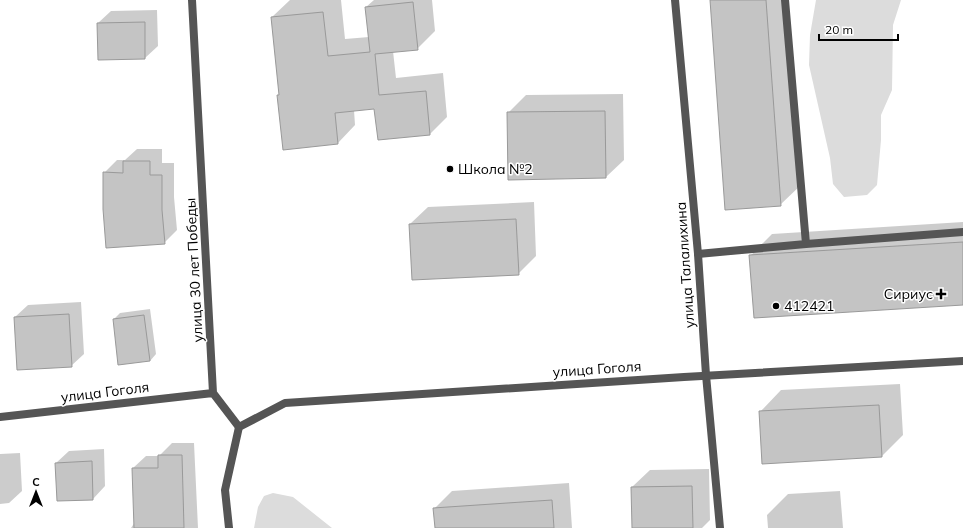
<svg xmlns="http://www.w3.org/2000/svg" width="963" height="528" viewBox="0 0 963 528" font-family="Mulish,sans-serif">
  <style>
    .green { fill: #dcdcdc }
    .shadow { fill: #0003 }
    .building { fill: #c4c4c4; stroke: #999 }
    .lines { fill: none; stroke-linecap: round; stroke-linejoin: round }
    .service { stroke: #555; stroke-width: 8 }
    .minor { stroke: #555; stroke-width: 8 }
    .tertiary { stroke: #555; stroke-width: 8 }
    .poi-dot { fill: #000; stroke: #fff; stroke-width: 1.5 }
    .labels { text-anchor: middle; stroke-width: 3; stroke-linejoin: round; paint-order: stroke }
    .poi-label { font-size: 14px; fill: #000; stroke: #fff; text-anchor: start }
    .street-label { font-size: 14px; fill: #000; stroke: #fff }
  </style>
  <rect width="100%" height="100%" fill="#fff"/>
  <!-- green -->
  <path class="green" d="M816 0H901L893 25 892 90 881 115V140L877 185 867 195 844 197 833 184 830 158 809 65 810 35Z
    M273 493 293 497 332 528H254L258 507 264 496Z"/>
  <!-- shadow -->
  <path class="shadow" d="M290 0H341L345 39 369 37 366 7 374 0H432L435 31 417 49 393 51 396 78 443 73 447 117 430 134 375 108 354 110 355 125 338 143 280 94 272 17Z
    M711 0H788L802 184 780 205Z
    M157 10 158 46 145 58 98 23 111 11Z
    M623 94 624 160 606 177 509 179 508 113 526 95Z
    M137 149H162V163H174V197L177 230 164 243 104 173 117 160H125Z
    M534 202 536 256 518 274 410 224 428 207Z
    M963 222V304L750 256 772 234Z
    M81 302 84 354 71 366 15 317 28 305Z
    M150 309 156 354 150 361 114 319 120 313Z
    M900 384 903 435 882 456 760 412 781 390Z
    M172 443H194L198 528H131L135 522 133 468 146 456H159Z
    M104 449 105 486 93 499 56 463 69 451Z
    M20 453 22 491 9 503 0 504V454Z
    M709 469 710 520 702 528H633L632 487 650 470Z
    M569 483 572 528H436L434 509 452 491Z
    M840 491 843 528H768L767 515 788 494Z"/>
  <!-- building -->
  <path class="building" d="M710 0H766L781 206 725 210Z
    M413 2 418 50 375 54 379 95 426 91 430 135 378 140 374 109 335 113 338 144 283 150 277 95H279L271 17 323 12 328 56 370 52 365 7Z
    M145 22V59L98 60 97 23Z
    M605 111 606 178 508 180 507 112Z
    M123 161H150V175H162V210L165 244 106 248 103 209V172L123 173Z
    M516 219 519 275 412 280 409 224Z
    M963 242V305L754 318 749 255Z
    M69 314 72 367 17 370 14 317Z
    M144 315 150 361 118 365 113 319Z
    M879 405 882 457 762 464 759 411Z
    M158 455H182L184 528H134L132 468H158Z
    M92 461 93 500 57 501 55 463Z
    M692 486 693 528H632L631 487Z
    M552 500 554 528H435L433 508Z"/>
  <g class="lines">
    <!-- service -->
    <path class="service" d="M785 0 806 244 963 232
      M698 254 806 244"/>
    <!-- minor -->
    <path class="minor" d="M192 0 213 393 239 427
      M675 0 698 254 706 375 720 528
      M0 417 213 393"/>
    <!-- tertiary -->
    <path class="tertiary" d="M229 528 225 490 239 427 285 403 684 377 963 361"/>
  </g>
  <!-- markers -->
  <g class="poi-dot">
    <circle cx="450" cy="169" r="4"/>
    <path d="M939 288h4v4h4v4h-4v4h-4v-4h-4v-4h4z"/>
    <circle cx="776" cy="306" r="4"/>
  </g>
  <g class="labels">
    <!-- poi labels -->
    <g class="poi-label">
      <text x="458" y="174">Школа №2</text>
      <text x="933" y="299" text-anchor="end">Сириус</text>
      <text x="784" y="311">412421</text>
    </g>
    <!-- street labels -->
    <g class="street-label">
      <text transform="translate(685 265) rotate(-94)" y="5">улица Талалихина</text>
      <text transform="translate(194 270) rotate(-93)" y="5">улица 30 лет Победы</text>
      <text transform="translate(597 369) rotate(-4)" y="5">улица Гоголя</text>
      <text transform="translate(105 392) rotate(-7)" y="5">улица Гоголя</text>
    </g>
  </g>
  <!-- north arrow -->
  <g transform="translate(36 492)" stroke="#ffffff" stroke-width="3" paint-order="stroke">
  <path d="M0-3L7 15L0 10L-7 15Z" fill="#000000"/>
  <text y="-6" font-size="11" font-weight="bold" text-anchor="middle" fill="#000000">С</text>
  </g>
  <!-- scale -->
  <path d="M819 34v6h79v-6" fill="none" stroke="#000000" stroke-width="2"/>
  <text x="825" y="34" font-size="12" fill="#000000" stroke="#ffffff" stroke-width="3" paint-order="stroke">20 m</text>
</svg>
